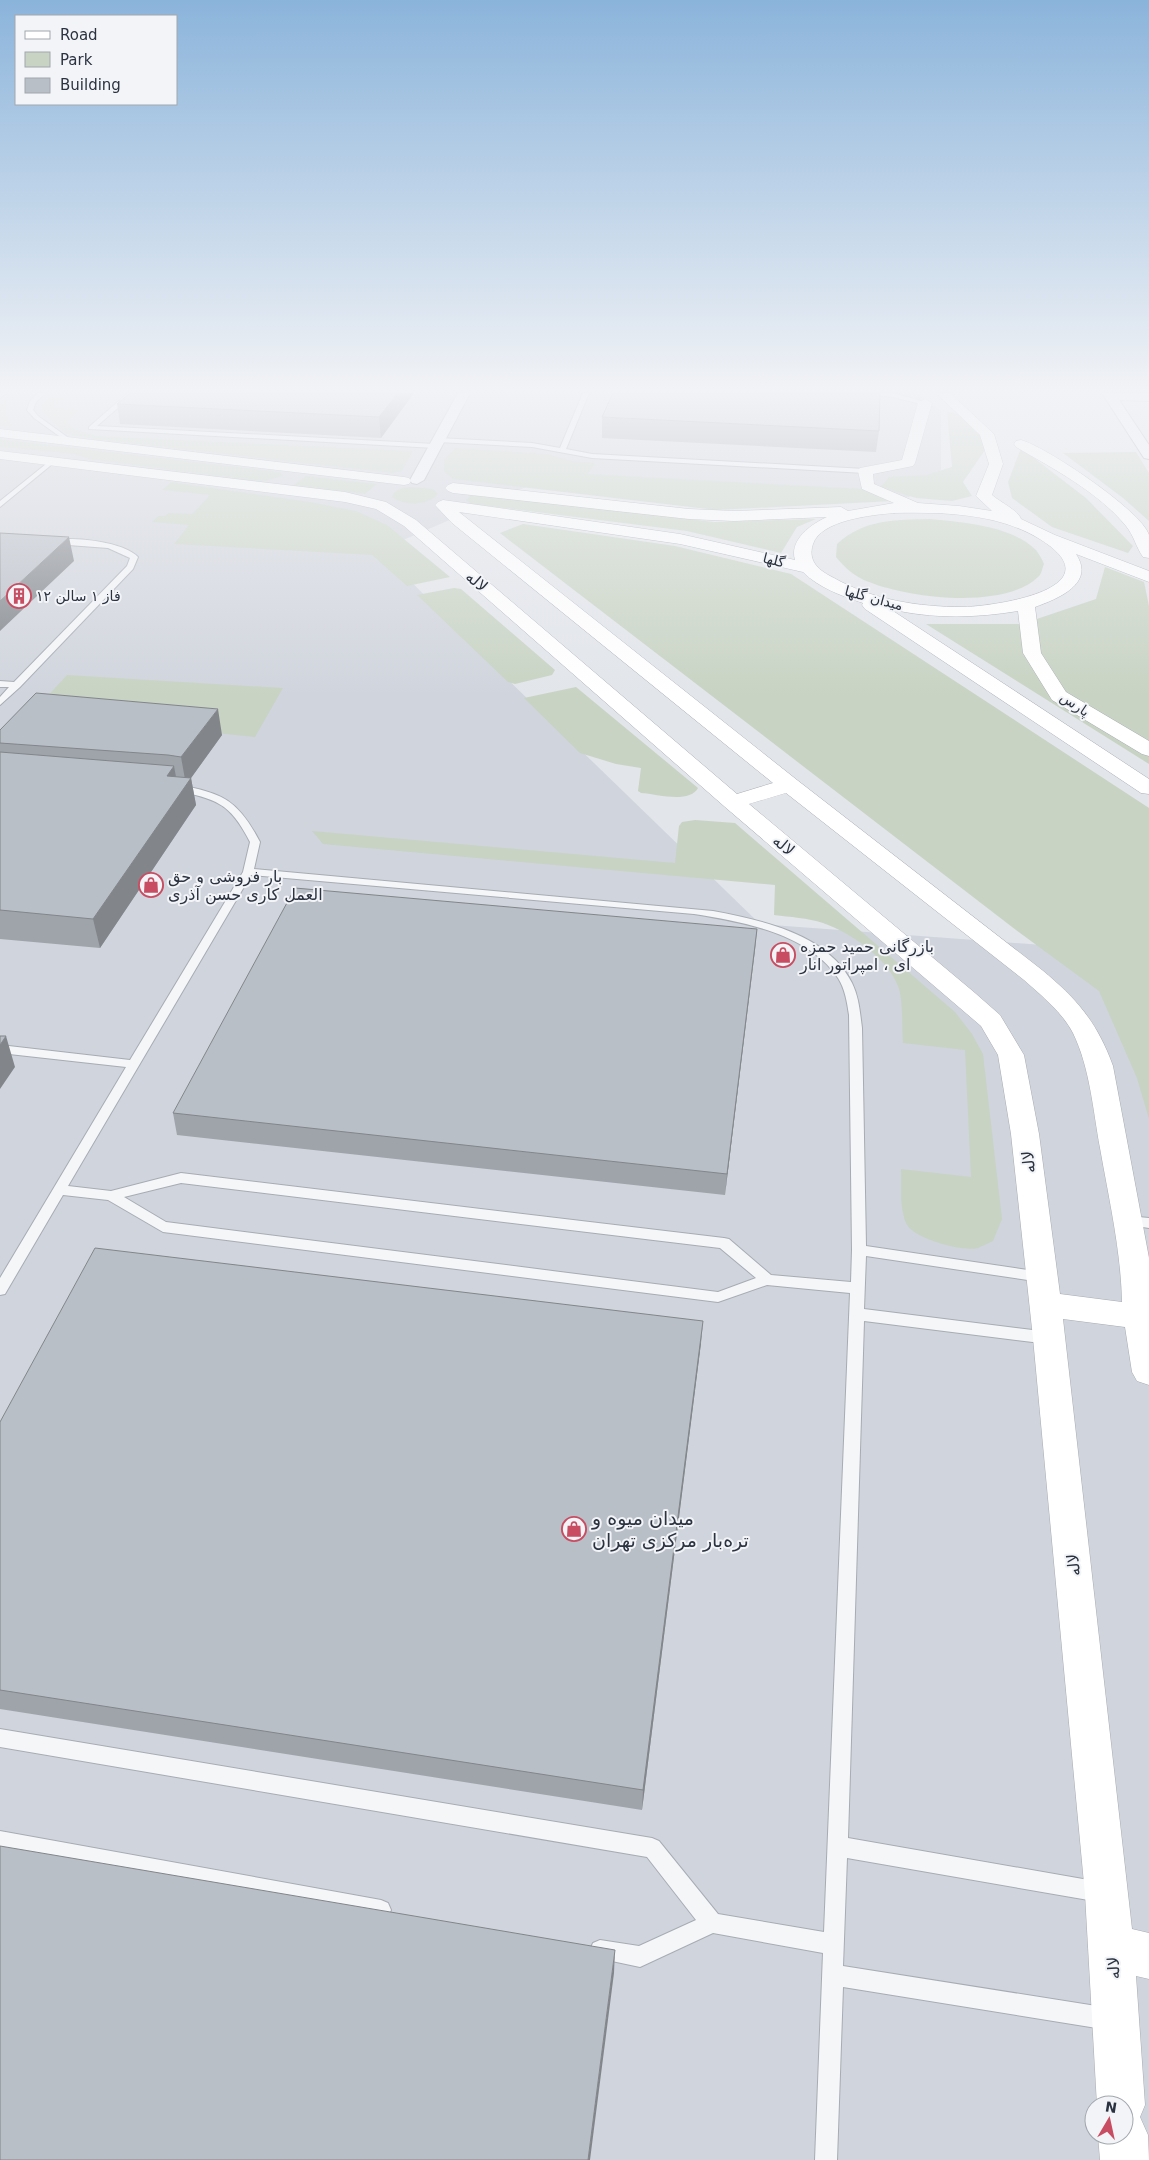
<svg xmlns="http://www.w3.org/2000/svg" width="1149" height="2160" viewBox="0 0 1149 2160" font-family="'DejaVu Sans','Noto Naskh Arabic',sans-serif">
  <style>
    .built { fill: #d0d4dc; fill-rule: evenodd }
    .green { fill: #c8d3c3 }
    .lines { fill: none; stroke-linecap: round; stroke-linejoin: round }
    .lane-casing { stroke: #a7acb4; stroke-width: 2 }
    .street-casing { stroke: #a7acb4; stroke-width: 2 }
    .secondary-casing { stroke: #a7acb4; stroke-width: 1 }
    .lane { fill: #f5f6f8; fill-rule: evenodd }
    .street { fill: #f5f6f8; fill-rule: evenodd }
    .secondary { fill: #fff; fill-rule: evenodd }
    .wall { fill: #9fa4ab }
    .shaded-wall { fill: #82868b }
    .building { fill: #b9bfc7; stroke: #82868b }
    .labels { text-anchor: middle; stroke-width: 4; stroke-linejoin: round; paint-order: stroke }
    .far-street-label { font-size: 14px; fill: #2b3341; stroke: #f2f4f7 }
    .far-poi-label { font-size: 14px; fill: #2b3341; stroke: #f2f4f7; text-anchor: start }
    .street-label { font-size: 16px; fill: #2b3341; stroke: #f2f4f7 }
    .poi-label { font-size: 16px; fill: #2b3341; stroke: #f2f4f7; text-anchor: start }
    .near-poi-label { font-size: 19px; fill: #2b3341; stroke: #f2f4f7; text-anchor: start }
  </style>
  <rect width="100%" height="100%" fill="#e2e5ea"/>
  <!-- built -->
  <path class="built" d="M0 393H917L941 411V470L909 497 724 505 526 487 380 550 496 668 760 924 1149 953V2160H0ZM1094 2105H1124V2135H1094Z"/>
  <!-- green -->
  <path class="green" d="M16 393H21L6 405 8 419 12 427 0 426V403Z
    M57 393H69L53 407 79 410 66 422 74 429 97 436 413 451 402 471 393 473 99 440 66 434 43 413 41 405Z
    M947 412C968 413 982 430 985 450L963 482 972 496 952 501 916 498 880 487 889 477 926 475 952 467Z
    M0 439 280 472 283 476 266 481 249 480 89 459 74 454 0 447Z
    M455 448 547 454 572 461 595 463 588 474 865 489 893 501 716 510 453 479 444 472V460Z
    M1021 448 1086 498 1133 546 1128 553 1052 527 1012 498 1008 482Z
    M1136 452 1149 473V521L1123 498 1063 453Z
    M306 476 377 484 365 494 293 485Z
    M171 482 310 502 356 511 387 525 450 577 407 586 372 555 174 544 189 525 152 522 158 516H165L168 513 192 514 210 495 162 490Z
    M413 487 433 489 438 494C429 506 403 506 392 497 394 488 405 487 413 487Z
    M487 495 714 522 816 519 797 527 781 553 687 531 472 504 466 500 470 496Z
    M930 519C962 522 1012 526 1036 550 1039 554 1042 559 1044 564 1042 568 1042 574 1038 577 1004 610 909 598 869 582 855 577 845 568 836 557L837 544C864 519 895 520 930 519Z
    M523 524 675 546 791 574 1149 808V1119L1137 1078 1099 991 1016 930 500 533Z
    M1105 567 1144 582 1149 606V764L926 624H1022L1096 599Z
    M454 588 461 589 555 670 552 675 515 684 508 682 417 595Z
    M67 675 283 688 255 737 31 714Z
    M576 687 698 788C689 804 657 794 641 793L638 791 641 768 616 764 580 753 524 698Z
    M695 820 735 823 955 1012 972 1034 983 1054 1002 1219 993 1241C988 1243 983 1246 978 1248 963 1252 913 1239 906 1223 899 1207 902 1186 901 1169L971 1177 965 1050 903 1043C902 1030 903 997 898 986 887 958 850 932 823 923 808 918 790 917 774 915L775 885 323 844 312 831 675 863 679 826 682 822Z"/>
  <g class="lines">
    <defs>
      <path id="lane" d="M0 393H7L0 398Z
        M38 393H45L36 402 33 410 38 416 70 439V441H66L34 418 27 410 30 401Z
        M128 393H135L97 426 435 444 438 446 435 448 89 429V427Z
        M583 393H589L566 449 592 454 865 469 868 471 865 473 592 458 532 447 438 442 435 440 438 438 532 443 560 448Z
        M853 393H893L928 403 925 405 893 397Z
        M51 460 56 461 0 507V501Z
        M52 540C74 537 122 541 138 557L133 569 20 687 0 705V697L9 687H0V681L14 682 127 566 130 558 108 548 55 544 51 542Z
        M178 785C223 793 238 800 260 842L254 869 713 911C761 920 828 934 852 983 859 997 860 1013 862 1028L866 1246 1041 1272 1046 1273 1048 1277 1046 1281 1041 1282 866 1256 864 1309 1049 1332 1054 1334 1056 1338 1054 1342 1049 1344 864 1321 848 1838 1100 1882 1107 1885 1110 1892 1107 1899 1100 1902 847 1858 843 1966 1109 2008 1117 2011 1120 2019 1117 2027 1109 2030 843 1987 837 2160H815L823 1953 713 1933 640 1967 593 1957 590 1950 593 1943 600 1940 639 1946 696 1920 647 1857 0 1747V1729L652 1838 659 1841 718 1914 824 1932 850 1293 767 1285 718 1302 163 1232 108 1200 63 1195 5 1294 0 1295V1278L126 1067 0 1053V1045L130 1060 243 872 250 842C229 801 216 800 175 790L173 788ZM251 875 694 914C743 922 808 933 838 978 845 989 847 1002 849 1015L852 1250 851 1282 771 1275 729 1239 724 1238 181 1173 111 1191 68 1186ZM181 1183 720 1248 756 1278 718 1292 166 1222 124 1197Z
        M1128 1216 1149 1218V1228L1123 1224 1121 1221 1123 1218Z
        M0 1831 381 1900 388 1903 391 1910 388 1917 381 1920 0 1851Z"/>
      <path id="street" d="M458 393H470L424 480 417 484 412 483 410 480Z
        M1102 393H1149V401L1119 400 1149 445V459L1144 458Z"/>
      <path id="secondary" d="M936 393H950L994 434 1003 464 992 495C1000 502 1019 511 1021 519L1055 535 1149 571V582L1076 554C1096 584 1057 599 1035 607L1041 653 1066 692 1149 741V756L1142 754 1052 700 1023 653 1018 611C976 618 932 619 890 609L1149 779V794L1141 793 865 609 862 605 863 603C842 596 819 588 803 572L680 544 459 512 797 780 1042 970C1077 999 1097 1022 1113 1066L1149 1258V1385L1137 1381 1132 1372 1125 1327 1063 1319 1132 1929 1149 1933V1979L1136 1976 1145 2105 1140 2117 1148 2135 1149 2160H1100L1098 2135H1124V2105H1097L1085 1894 1033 1338 1011 1134 998 1055 981 1026 725 807 404 526 376 509 345 502 0 459V451L345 492 386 502 416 520 737 794 773 783 452 523 435 505 438 502 443 500 680 534 795 560C789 540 811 524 827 517L734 521 689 519 453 493 448 491 445 488 448 485 453 483 689 509 734 511 841 507 848 511 894 503 862 489 858 471 860 468 902 460 918 403 925 399 932 403 915 463 913 466 873 474 874 484 918 503 959 506 992 511 976 496 989 464 980 435ZM894 513C942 512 996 513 1038 538 1119 587 999 606 963 607 919 607 873 600 834 578 820 571 807 562 813 544 821 520 872 515 894 513ZM786 793 1024 980C1042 996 1062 1012 1073 1033 1090 1068 1093 1110 1100 1148 1109 1199 1121 1251 1122 1302L1060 1294 1039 1134 1024 1055 1000 1015 975 993 749 804Z
        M0 429 404 477 409 478 411 481 409 484 404 485 0 437Z
        M1021 440C1045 446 1142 511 1149 535 1149 541 1149 551 1149 558L1143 557C1136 547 1134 536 1126 526 1098 492 1054 469 1016 447L1014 444 1016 441Z"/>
    </defs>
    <!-- lane casing -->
    <use href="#lane" class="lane-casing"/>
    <!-- street casing -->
    <use href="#street" class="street-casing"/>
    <!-- secondary casing -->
    <use href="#secondary" class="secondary-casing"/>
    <!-- lane -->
    <use href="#lane" class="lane"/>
    <!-- street -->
    <use href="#street" class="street"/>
    <!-- secondary -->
    <use href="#secondary" class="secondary"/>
  </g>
  <!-- wall -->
  <path class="wall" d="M130 393H414L381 438 120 424 117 404Z
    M602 417 879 431 876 452 602 438Z
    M0 730 222 735 191 778 196 805 100 948 0 939Z
    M757 929 725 1195 177 1135 173 1113Z
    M701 1343 642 1810 0 1709V1422Z"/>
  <!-- shaded-wall -->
  <path class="shaded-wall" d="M398 393H414L381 438 379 417Z
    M69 537 74 561 0 631V601Z
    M218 709 222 735 186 785 181 757Z
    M174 766 179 793 167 776Z
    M191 778 196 805 100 948 93 919Z
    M757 929 755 950 725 1195 727 1174Z
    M6 1036 15 1067 0 1089V1045Z
    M703 1321 701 1343 642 1810 643 1790Z
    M615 1950 614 1973 590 2160H588Z"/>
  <!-- building -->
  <path class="building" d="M130 393H398L379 417 117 404Z
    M613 393H880L879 431 602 417Z
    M0 533 69 537 0 601Z
    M36 693 218 709 181 757 168 755 0 743V730Z
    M0 752 174 766 167 776 191 778 93 919 0 910Z
    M295 888 757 929 727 1174 173 1113Z
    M0 1036H6L0 1045Z
    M95 1248 703 1321 643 1790 0 1690V1422Z
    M0 1846 615 1950 588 2160H0Z"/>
  <!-- sky -->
  <linearGradient id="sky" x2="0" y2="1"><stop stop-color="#8bb4db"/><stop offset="0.56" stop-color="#f2f3f6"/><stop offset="1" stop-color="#f2f3f6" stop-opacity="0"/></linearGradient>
  <rect width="1149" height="696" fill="url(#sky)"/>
  <!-- icons -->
  <defs>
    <symbol id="building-ring" viewBox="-11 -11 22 22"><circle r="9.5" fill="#f2f4f7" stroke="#c94d62" stroke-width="1.5"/><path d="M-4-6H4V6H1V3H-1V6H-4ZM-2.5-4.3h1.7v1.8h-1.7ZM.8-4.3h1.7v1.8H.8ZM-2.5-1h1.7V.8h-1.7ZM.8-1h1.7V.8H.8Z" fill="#c94d62"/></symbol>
    <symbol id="shop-ring" viewBox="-11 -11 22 22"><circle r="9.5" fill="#f2f4f7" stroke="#c94d62" stroke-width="1.5"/><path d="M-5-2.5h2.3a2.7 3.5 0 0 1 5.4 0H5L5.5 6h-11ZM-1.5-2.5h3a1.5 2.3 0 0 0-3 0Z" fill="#c94d62"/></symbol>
  </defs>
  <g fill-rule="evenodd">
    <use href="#building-ring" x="5" y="582" width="28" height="28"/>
    <use href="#shop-ring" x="137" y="871" width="28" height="28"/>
    <use href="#shop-ring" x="769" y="941" width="28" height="28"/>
    <use href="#shop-ring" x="560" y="1515" width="28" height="28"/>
  </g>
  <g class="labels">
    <!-- far-street labels -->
    <g class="far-street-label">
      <text transform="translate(774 560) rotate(14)" y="5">گلها</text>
      <text transform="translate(874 598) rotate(15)" y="5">میدان گلها</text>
      <text transform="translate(1075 704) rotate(34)" y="5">پارس</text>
    </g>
    <!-- far-poi labels -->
    <g class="far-poi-label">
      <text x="36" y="601">فاز ۱ سالن ۱۲</text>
    </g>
    <!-- street labels -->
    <g class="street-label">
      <text transform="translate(477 581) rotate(41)" y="6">لاله</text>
      <text transform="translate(784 845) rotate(40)" y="6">لاله</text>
      <text transform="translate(1028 1162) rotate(-96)" y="6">لاله</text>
      <text transform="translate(1073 1565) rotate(-96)" y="6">لاله</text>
      <text transform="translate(1113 1968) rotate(-93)" y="6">لاله</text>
    </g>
    <!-- poi labels -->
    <g class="poi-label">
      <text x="168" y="882">بار فروشی و حق<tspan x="168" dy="18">العمل کاری حسن آذری</tspan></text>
      <text x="800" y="952">بازرگانی حمید حمزه<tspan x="800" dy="18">ای ، امپراتور انار</tspan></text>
    </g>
    <!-- near-poi labels -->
    <g class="near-poi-label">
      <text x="592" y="1525">میدان میوه و<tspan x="592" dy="22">تره‌بار مرکزی تهران</tspan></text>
    </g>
  </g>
  <!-- legend -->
  <rect x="15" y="15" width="162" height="90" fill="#f2f4f7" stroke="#a2a7ae"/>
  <rect x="25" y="31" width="25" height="8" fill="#ffffff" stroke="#a2a7ae"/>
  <text x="60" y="40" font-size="15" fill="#2b3341">Road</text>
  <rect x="25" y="52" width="25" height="15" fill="#c8d3c3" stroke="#a2a7ae"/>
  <text x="60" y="65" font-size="15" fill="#2b3341">Park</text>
  <rect x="25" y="78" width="25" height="15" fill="#b9bfc7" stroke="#a2a7ae"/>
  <text x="60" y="90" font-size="15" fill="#2b3341">Building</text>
  <!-- north arrow -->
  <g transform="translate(1109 2120) rotate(9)"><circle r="24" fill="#f2f4f7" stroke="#a2a7ae"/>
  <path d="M0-4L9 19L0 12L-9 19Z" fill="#c94d62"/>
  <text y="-8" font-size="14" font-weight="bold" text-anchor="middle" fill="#2b3341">N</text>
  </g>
</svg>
